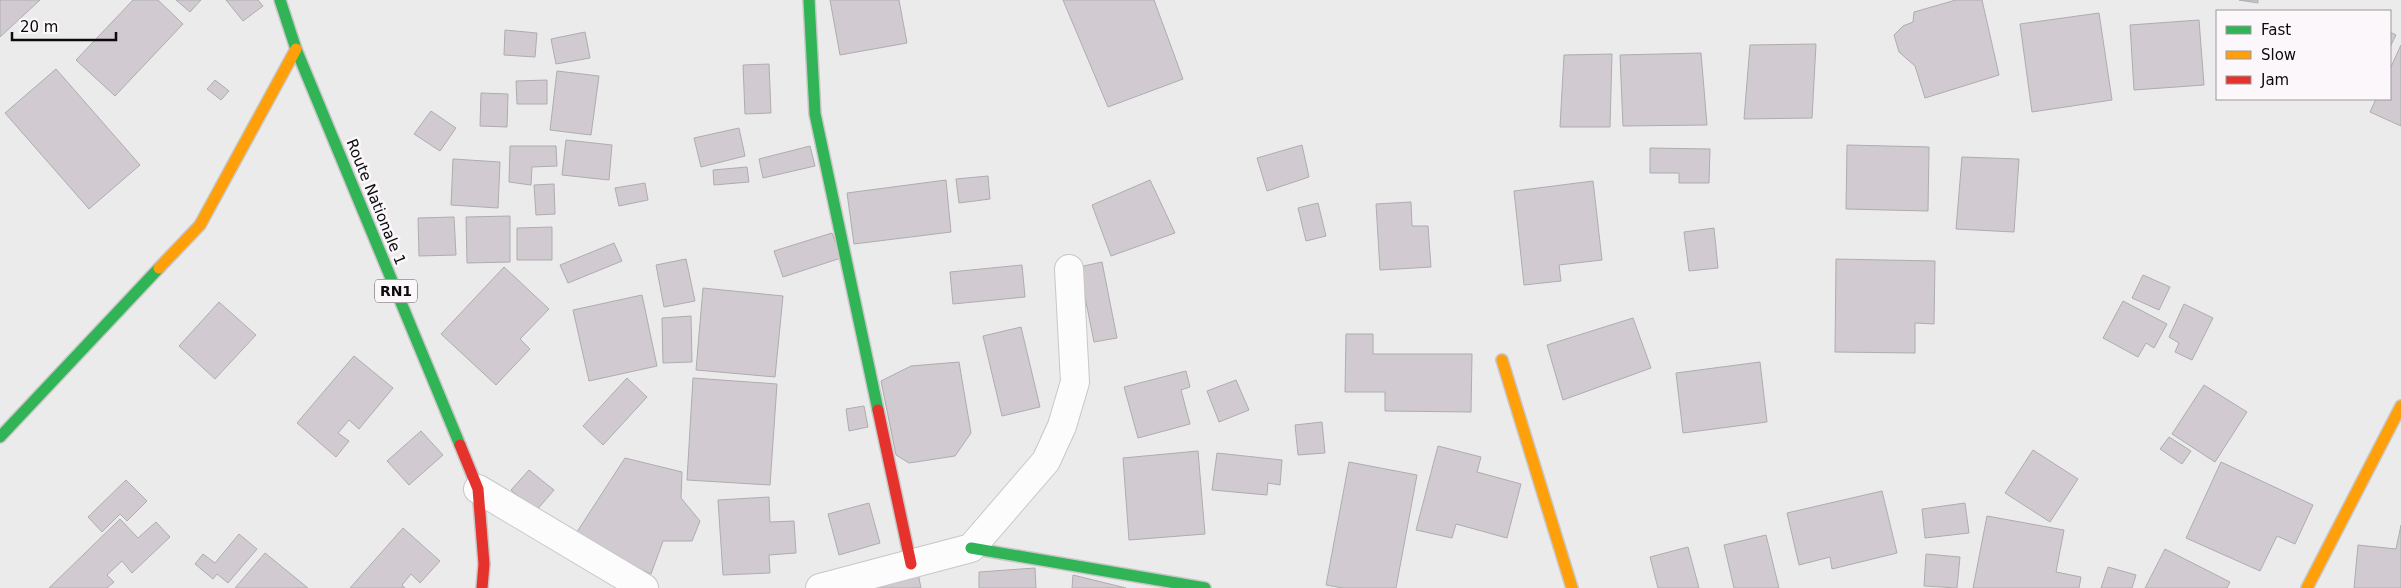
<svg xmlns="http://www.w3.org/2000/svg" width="2401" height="588" viewBox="0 0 2401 588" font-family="'DejaVu Sans',sans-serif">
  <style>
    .building { fill: #d1cad0; stroke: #aeadae }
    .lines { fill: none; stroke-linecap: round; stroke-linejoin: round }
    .street-casing { stroke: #c8c7c8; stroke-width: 30 }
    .fast-casing { stroke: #c8c7c8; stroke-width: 14 }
    .slow-casing { stroke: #c8c7c8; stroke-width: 14 }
    .jam-casing { stroke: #c8c7c8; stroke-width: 14 }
    .street { stroke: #fcfcfc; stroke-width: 28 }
    .fast { stroke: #30b455; stroke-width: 11 }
    .slow { stroke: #ff9f0a; stroke-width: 11 }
    .jam { stroke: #e5322d; stroke-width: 11 }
    .labels { text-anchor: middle; stroke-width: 5; stroke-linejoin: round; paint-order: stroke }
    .shield { fill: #fbf7fa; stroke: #545253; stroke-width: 1 }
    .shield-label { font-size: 14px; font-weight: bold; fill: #0c0b0c }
    .street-label { font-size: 15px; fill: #0c0b0c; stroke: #fbf7fa }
  </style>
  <rect width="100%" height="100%" fill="#ecebec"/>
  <!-- building -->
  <path class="building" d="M0 0H40L0 37Z
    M133 0H158L183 24 115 96 76 60Z
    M176 0H201L190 12Z
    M226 0H258L263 6 243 21Z
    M830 0H899L907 43 840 55Z
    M1063 0H1154L1183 79 1108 107Z
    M1956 0H1982L1999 75 1925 98 1915 66 1899 52 1894 35 1903 26 1913 22 1914 12Z
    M2239 0H2258V3Z
    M2099 13 2112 100 2032 112 2020 24Z
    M2199 20 2204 85 2134 90 2130 25Z
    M505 30 537 33 535 57 504 55Z
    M585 32 590 58 556 64 551 39Z
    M2390 32 2396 35 2390 47Z
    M1816 44 1812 118 1744 119 1750 45Z
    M2401 45V126L2370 112 2376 99H2390V69Z
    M1701 53 1707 125 1623 126 1620 55Z
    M1612 54 1610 127H1560L1564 55Z
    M769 64 771 113 745 114 743 65Z
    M56 69 140 165 89 209 5 113Z
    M557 71 599 76 591 135 550 130Z
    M215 80 229 91 221 100 207 89Z
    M547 80V104H517L516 81Z
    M481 93 508 94 507 127 480 126Z
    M431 111 456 128 440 151 414 134Z
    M739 128 745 156 701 167 694 138Z
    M566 140 612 145 609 180 562 175Z
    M1302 145 1309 177 1267 191 1257 158Z
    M1847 145 1929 147 1928 211 1846 209Z
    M510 146H556L557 166 532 167 531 185 509 182Z
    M810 146 815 166 763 178 759 159Z
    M1650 148 1710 149 1709 183H1679V173H1650Z
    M1962 157 2019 159 2014 232 1956 229Z
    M453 159 500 162 498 208 451 205Z
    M747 167 749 182 714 185 713 170Z
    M988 176 990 199 959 203 956 179Z
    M946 180 951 232 854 244 847 193Z
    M1150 180 1175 233 1111 256 1092 205Z
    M1593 181 1602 260 1559 265 1561 281 1524 285 1514 191Z
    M645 183 648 200 619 206 615 188Z
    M554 184 555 214 536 215 534 185Z
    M1411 202 1412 226H1428L1431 267 1380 270 1376 204Z
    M1318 203 1326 236 1306 241 1298 208Z
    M510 216V262L467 263 466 217Z
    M454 217 456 255 419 256 418 218Z
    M552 227V260H517V228Z
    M1714 228 1718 268 1689 271 1684 232Z
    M832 233 841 258 783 277 774 251Z
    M614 243 622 261 568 283 560 265Z
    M686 259 695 301 664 307 656 265Z
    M1836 259 1935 261 1934 324 1915 323V353L1835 352Z
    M1102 262 1117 338 1094 342 1079 267Z
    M1022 265 1025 297 953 304 950 272Z
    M504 267 549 309 520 339 530 349 496 385 441 334Z
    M2143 275 2170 287 2159 310 2132 298Z
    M703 288 783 296 775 377 696 370Z
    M642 295 657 366 589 381 573 310Z
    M2123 301 2167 324 2154 348 2146 343 2138 357 2103 338Z
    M219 302 256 335 215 379 179 346Z
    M2184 304 2213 318 2192 360 2175 352 2179 343 2169 337Z
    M691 316 692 362 663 363 662 318Z
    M1633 318 1651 368 1563 400 1547 345Z
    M1021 327 1040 407 1002 416 983 336Z
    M1346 334H1373V354H1472L1471 412 1385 411V392H1345Z
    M354 356 393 388 359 429 349 420 338 433 349 441 336 457 297 423Z
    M959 362 971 433 955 456 909 463 896 455 881 381 911 366Z
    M1760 362 1767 422 1683 433 1676 373Z
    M1186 371 1190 387 1181 390 1190 424 1138 438 1124 387Z
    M627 378 647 397 603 445 583 426Z
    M693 378 777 384 770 485 687 480Z
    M1236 380 1249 410 1219 422 1207 391Z
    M2204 385 2247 412 2215 462 2172 434Z
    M864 406 868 427 849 431 846 409Z
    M1322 422 1325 453 1298 455 1295 425Z
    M421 431 443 455 409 485 387 461Z
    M2169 437 2191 451 2182 464 2160 449Z
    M1438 446 1481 457 1477 472 1521 484 1507 538 1456 524 1452 538 1416 530Z
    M2033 450 2078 479 2050 522 2005 493Z
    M1198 451 1205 534 1129 540 1123 458Z
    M1217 453 1282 460 1280 485 1268 483 1267 495 1212 490Z
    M625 458 682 472 681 498 700 521 692 541H663L651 574 573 538Z
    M1349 462 1417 475 1396 588H1343L1326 585Z
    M2221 462 2313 505 2295 544 2277 536 2260 571 2186 538Z
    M529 470 554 490 536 511 511 490Z
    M126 480 147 501 127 521 120 514 102 532 88 517Z
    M1882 491 1897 553 1832 569 1830 557 1799 565 1787 513Z
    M769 497 770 522 794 521 796 553 769 555 770 573 723 575 718 500Z
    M869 503 880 543 839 555 828 514Z
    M1965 503 1969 533 1925 538 1922 509Z
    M1987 516 2064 530 2056 572 2081 577 2079 588H1973Z
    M120 519 138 538 156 522 170 537 132 573 122 561 107 575 114 582 107 588H49Z
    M2401 525V588H2354L2358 545 2396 549Z
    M403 528 440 561 420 583 411 574 402 585 405 588H350Z
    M239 534 257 549 228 583 217 574 213 579 195 564 203 554 215 563Z
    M1766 535 1779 588H1734L1724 545Z
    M1688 547 1699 588H1658L1650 557Z
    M2165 549 2230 582 2227 588H2145Z
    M265 553 308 588H235Z
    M1926 554 1960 557 1957 588 1924 586Z
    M2108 567 2136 575 2132 588H2101Z
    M917 568 921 588H878L876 576Z
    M1035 568 1036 588H979V572Z
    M1073 575 1126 588H1072Z"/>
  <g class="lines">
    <defs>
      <path id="street" d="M478 489 644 588
        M820 588 971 548 1046 461 1062 426 1075 382 1069 269"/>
      <path id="fast" d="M280 0 296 49 460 445
        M809 0 815 114 878 410
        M0 437 159 268
        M971 548 1205 588"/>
      <path id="slow" d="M159 268 200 225 296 49
        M1502 360 1572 588
        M2307 588 2401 406"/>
      <path id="jam" d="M878 410 911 564
        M460 445 478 489 484 564 482 588"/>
    </defs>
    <!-- street casing -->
    <use href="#street" class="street-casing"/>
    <!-- fast casing -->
    <use href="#fast" class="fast-casing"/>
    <!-- slow casing -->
    <use href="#slow" class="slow-casing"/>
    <!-- jam casing -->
    <use href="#jam" class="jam-casing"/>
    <!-- street -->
    <use href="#street" class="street"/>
    <!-- fast -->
    <use href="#fast" class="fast"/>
    <!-- slow -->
    <use href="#slow" class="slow"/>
    <!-- jam -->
    <use href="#jam" class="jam"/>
  </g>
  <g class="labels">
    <!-- shield labels -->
    <rect class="shield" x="375" y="279.5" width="42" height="23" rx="4"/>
    <g class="shield-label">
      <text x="396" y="296">RN1</text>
    </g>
    <!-- street labels -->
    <g class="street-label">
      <text transform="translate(376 202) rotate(68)" y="5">Route Nationale 1</text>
    </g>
  </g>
  <!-- legend -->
  <rect x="2216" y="10" width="175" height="90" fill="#fbf7fa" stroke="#9b999b"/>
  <rect x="2226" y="26" width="25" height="8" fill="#30b455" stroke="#9b999b"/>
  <text x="2261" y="35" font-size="15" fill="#0c0b0c">Fast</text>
  <rect x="2226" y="51" width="25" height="8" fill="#ff9f0a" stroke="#9b999b"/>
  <text x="2261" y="60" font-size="15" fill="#0c0b0c">Slow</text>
  <rect x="2226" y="76" width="25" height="8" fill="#e5322d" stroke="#9b999b"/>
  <text x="2261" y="85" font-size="15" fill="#0c0b0c">Jam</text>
  <!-- scale -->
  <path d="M12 32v8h104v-8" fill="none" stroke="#0c0b0c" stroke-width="2.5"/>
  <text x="20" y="32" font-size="15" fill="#0c0b0c" stroke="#fbf7fa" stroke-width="4" paint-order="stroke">20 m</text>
</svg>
